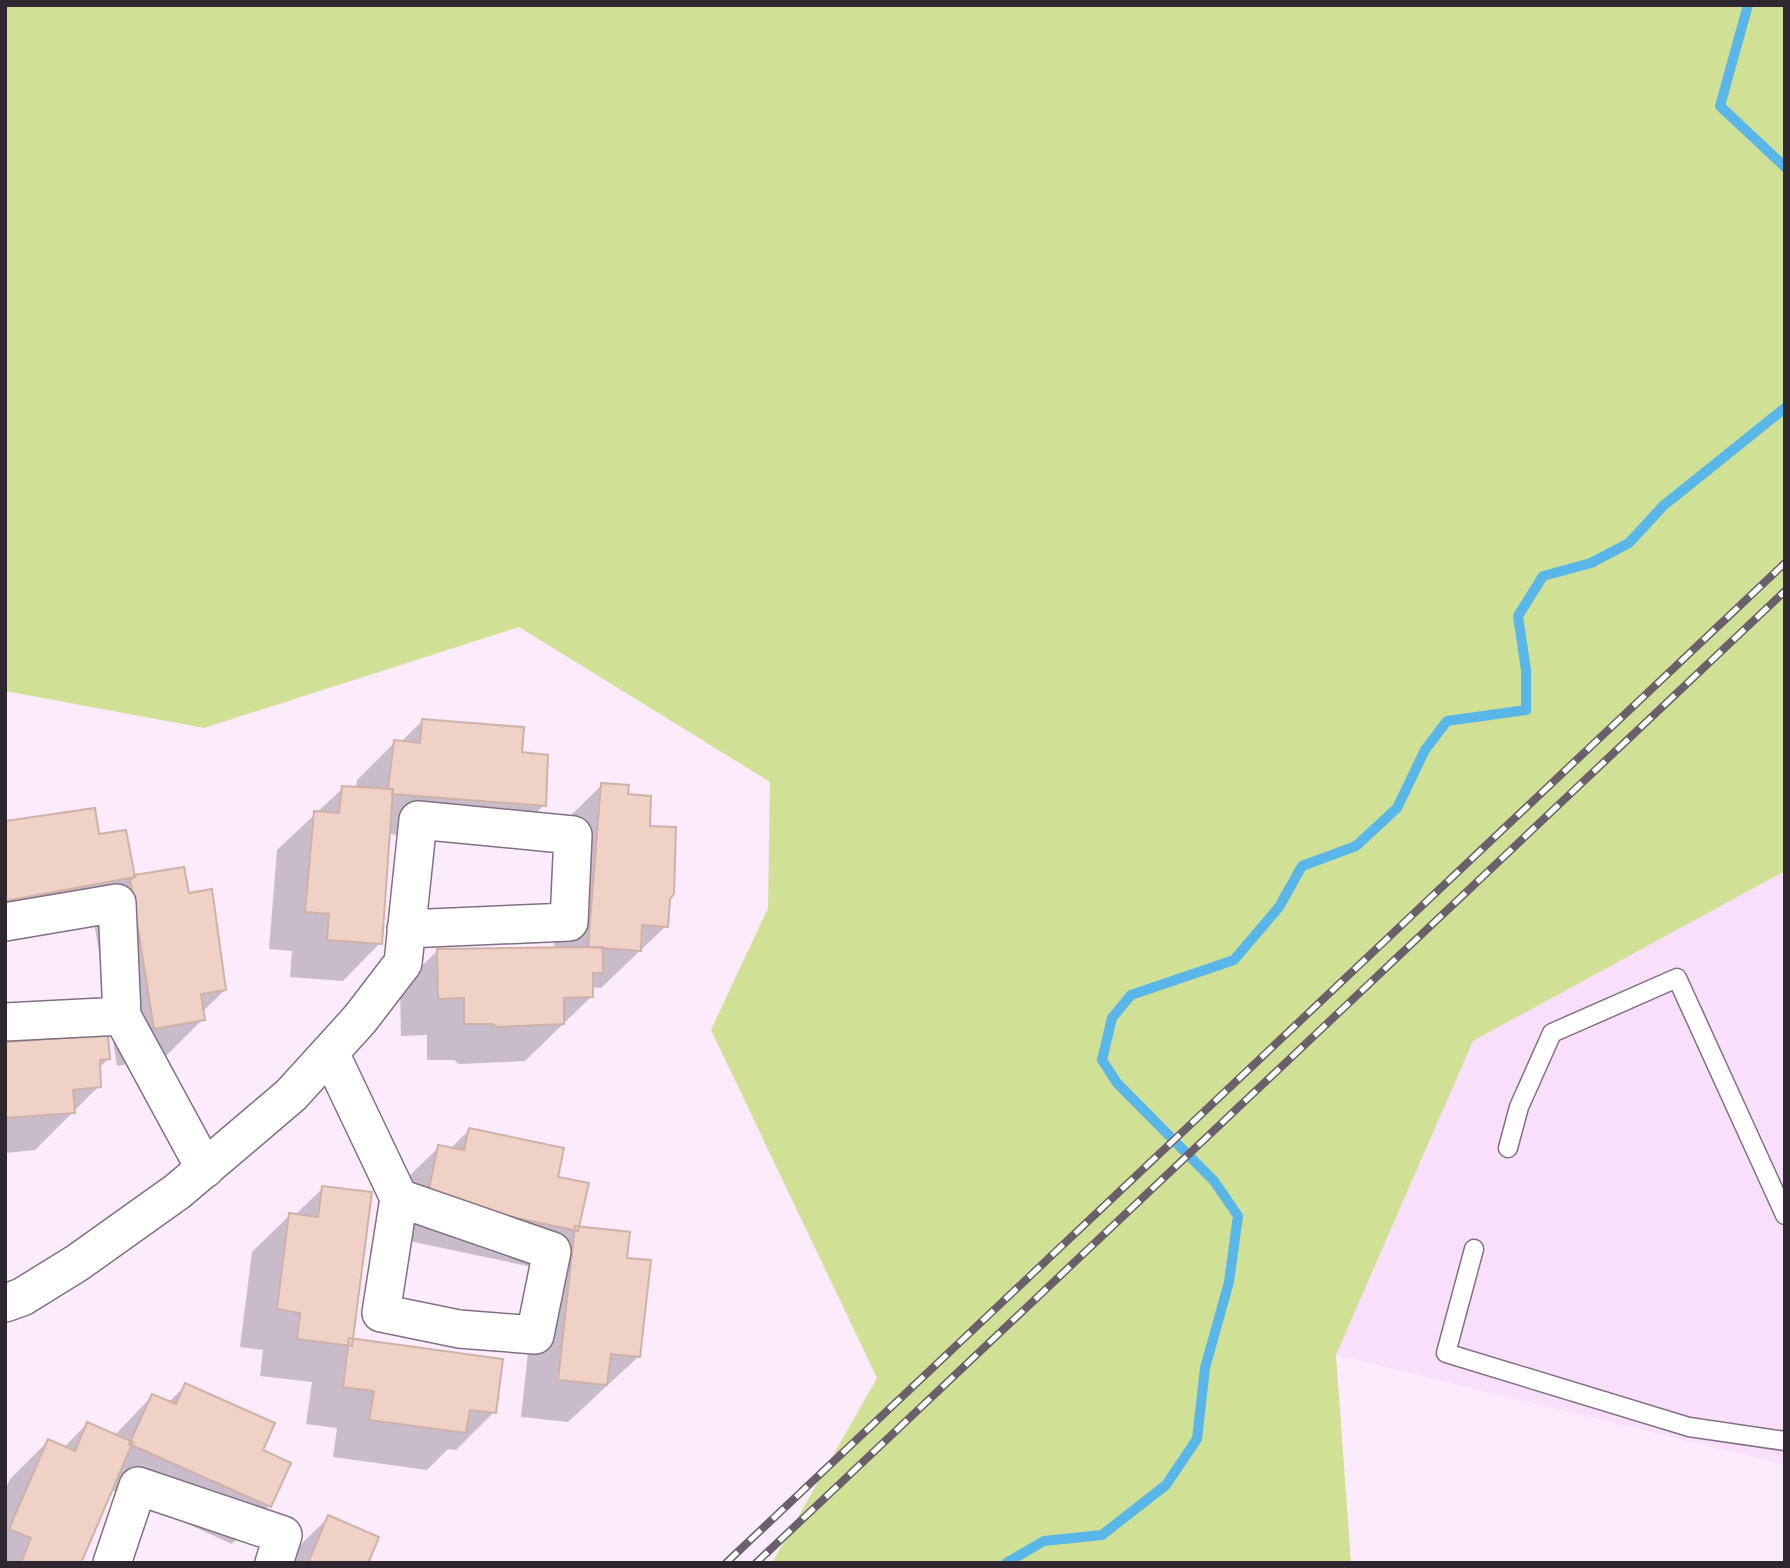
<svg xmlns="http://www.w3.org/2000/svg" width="1790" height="1568" viewBox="0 0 1790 1568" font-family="'Source Sans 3',sans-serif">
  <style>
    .built { fill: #f9dffc }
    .green { fill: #d0e196 }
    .shadow { fill: #0003 }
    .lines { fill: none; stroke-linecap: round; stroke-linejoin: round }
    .stream { stroke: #59b6e9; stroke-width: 10 }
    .building { fill: #efd1c6; stroke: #cfb1a7; stroke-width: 2 }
    .lane-casing { stroke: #817084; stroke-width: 21 }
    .street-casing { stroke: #817084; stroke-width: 40 }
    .lane { stroke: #fff; stroke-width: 18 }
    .street { stroke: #fff; stroke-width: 37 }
    .rail-casing { stroke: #69606b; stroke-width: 8 }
    .rail { stroke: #fff; stroke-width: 5; stroke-dasharray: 16; stroke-linecap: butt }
  </style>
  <rect width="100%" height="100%" fill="#fbebfd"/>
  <!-- built -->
  <path class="built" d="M1785 871V1465L1336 1355 1473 1041Z"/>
  <!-- green -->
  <path class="green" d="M5 5H1785V871L1473 1041 1336 1355 1351 1563H772L877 1378 711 1030 768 908 770 782 519 627 204 728 5 691Z"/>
  <!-- shadow -->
  <path class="shadow" d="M422 721 520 754 544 805 507 843 388 834 380 943 343 981 290 977 292 951 269 949 277 850 343 788 356 789 357 780 395 742 400 743Z
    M602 785 626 796 648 827 668 898 666 926 601 988 592 987V996L525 1061 459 1064 454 1060H427V1035L401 1036 400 988 438 950 554 949 564 822Z
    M5 823 98 836 133 877 183 869 187 895 225 990 202 1012 203 1019 165 1057 117 1066 93 915 5 931Z
    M5 1044 108 1059 99 1068V1086L35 1150 5 1153Z
    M469 1130 556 1178 577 1228 625 1259 638 1357 568 1422 521 1417 537 1268 390 1237 401 1184 439 1147 450 1149Z
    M323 1188 351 1340 494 1412 456 1450 448 1449 427 1470 333 1457 337 1428 306 1424 312 1382 260 1376 263 1350 240 1347 252 1252 290 1215H295Z
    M186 1385 260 1451 289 1463 269 1506 232 1544 110 1489 79 1563H5V1491L10 1479 48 1441 63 1448 87 1424 114 1436 152 1396 168 1403Z
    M329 1517 369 1563H288L291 1554Z"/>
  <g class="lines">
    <!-- stream -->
    <path class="stream" d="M1748 5 1720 106 1785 167
      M1006 1563 1044 1541 1102 1535 1166 1485 1197 1439 1205 1368 1229 1282 1238 1216 1214 1181 1117 1083 1102 1060 1112 1018 1131 995 1234 960 1279 907 1302 866 1356 846 1397 808 1425 750 1447 721 1526 710V670L1518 616 1543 576 1591 563 1629 543 1663 506 1785 408"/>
  </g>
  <!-- building -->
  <path class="building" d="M422 719 524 727 522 752 548 755 546 806 392 794 393 789H388L394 740 420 743Z
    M601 783 629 785 628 794 651 796 650 826 676 827 674 894 670 899 668 927 642 925 641 951 588 947Z
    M342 786 393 789 382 944 327 940 329 914 305 912 314 811 339 813Z
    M95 808 99 834 126 830 135 877 5 901V821Z
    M184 867 189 893 212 889 226 990 201 994 205 1020 154 1029 130 879 135 877 134 875Z
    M588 947H603V973H593V997L564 998V1024L497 1027 492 1024H464V998L438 999 437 949Z
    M108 1035 110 1059 100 1060 101 1087 73 1090 75 1113 5 1118V1042Z
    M469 1128 564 1148 558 1177 589 1183 578 1231 427 1199 438 1145 464 1150Z
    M322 1186 372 1192 352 1346 297 1339 300 1313 277 1309 289 1213 318 1217Z
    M575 1226 630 1232 627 1258 651 1260 640 1357 611 1354 607 1385 558 1380Z
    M349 1338 503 1359 496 1413 470 1410 466 1433 369 1420 374 1391 343 1387Z
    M185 1383 275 1423 263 1450 291 1463 271 1507 129 1444 152 1394 176 1404Z
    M87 1422 133 1442 81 1563 21 1562 31 1538 9 1529 48 1439 75 1451Z
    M328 1515 379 1537 369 1561 374 1563H308Z"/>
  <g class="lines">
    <defs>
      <path id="lane" d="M1508 1148 1519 1107 1552 1033 1677 978 1785 1215
        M1474 1249 1446 1353 1689 1427 1785 1441"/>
      <path id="street" d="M5 922 117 903 122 1016 205 1169
        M5 1022 122 1016
        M330 1053 399 1198 381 1313 459 1329 535 1335 552 1251 399 1198
        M5 1303 22 1297 77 1263 178 1191 291 1095 360 1019 403 963 418 820 573 835 569 922 406 929
        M112 1563 138 1486 283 1535 274 1563"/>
    </defs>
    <!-- lane casing -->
    <use href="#lane" class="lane-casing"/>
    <!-- street casing -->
    <use href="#street" class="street-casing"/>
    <!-- lane -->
    <use href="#lane" class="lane"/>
    <!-- street -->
    <use href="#street" class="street"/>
    <defs>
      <path id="rail" d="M726 1563 1785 563
        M756 1563 1785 591"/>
    </defs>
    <!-- rail casing -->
    <use href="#rail" class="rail-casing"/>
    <!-- rail -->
    <use href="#rail" class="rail"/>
  </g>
  <!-- border -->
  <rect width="1790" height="1568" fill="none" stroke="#2e2730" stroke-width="14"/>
</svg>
